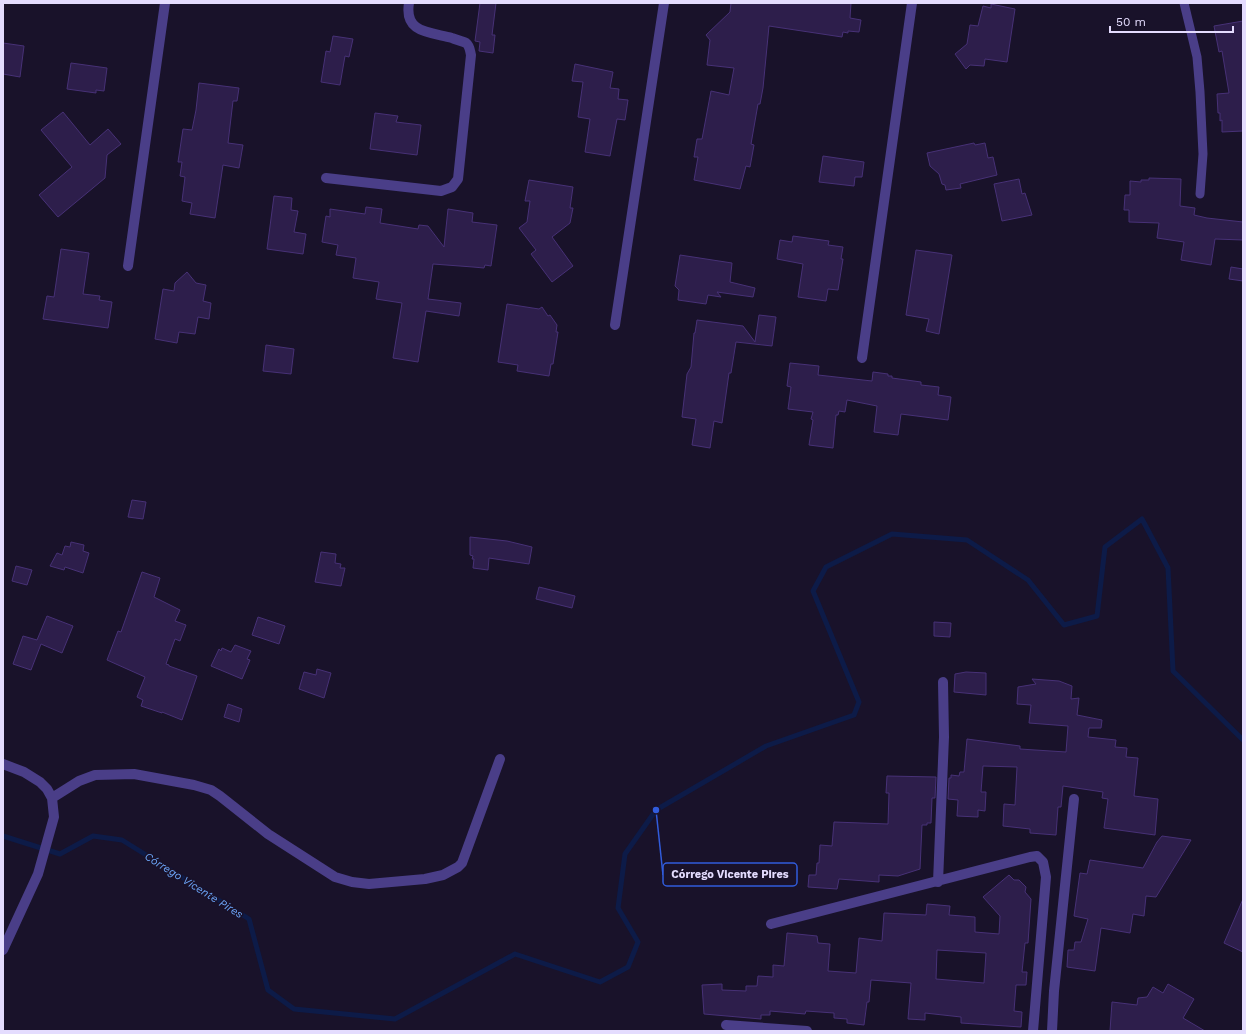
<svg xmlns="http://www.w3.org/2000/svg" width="1246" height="1034" viewBox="0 0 1246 1034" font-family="'Work Sans',sans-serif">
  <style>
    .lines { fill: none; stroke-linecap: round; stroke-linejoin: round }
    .stream { stroke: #0d1b48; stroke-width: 5 }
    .building { fill: #2d1e4b; stroke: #473176; fill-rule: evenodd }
    .service { stroke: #4a3e88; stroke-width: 9 }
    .minor { stroke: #4a3e88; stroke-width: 10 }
    .labels { text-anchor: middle; stroke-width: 3; stroke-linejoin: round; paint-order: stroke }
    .water-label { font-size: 11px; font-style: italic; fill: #6da7fb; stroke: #19122a }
    .leader { fill: none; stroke: #315cdc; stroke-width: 1.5 }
    .callout-dot { fill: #315cdc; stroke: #19122a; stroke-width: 1.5 }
    .callout { fill: #19122a; stroke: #315cdc; stroke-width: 1.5 }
    .callout-label { font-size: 11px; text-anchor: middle; font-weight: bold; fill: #e4dcfe }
  </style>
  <rect width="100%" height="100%" fill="#19122a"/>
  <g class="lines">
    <!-- stream -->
    <path class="stream" d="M3 836 60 854 93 836 122 840 249 919 268 990 294 1009 395 1019 515 954 600 982 628 967 638 942 618 908 625 854 656 810 766 746 854 715 859 702 813 591 826 567 892 534 967 540 1028 580 1064 625 1097 616 1105 547 1142 519 1168 568 1173 671 1243 740"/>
  </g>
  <!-- building -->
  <path class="building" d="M480 3H496L492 35H495L493 53 479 51 480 42 475 41Z
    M731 3H851L850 18 861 20 859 32 848 31V33L843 32 842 37 769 26 763 88 760 104H758L751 144 754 145 750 167 746 166 740 189 694 180 698 157H694L697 139H702L711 91 729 95 734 68 707 65 710 40 706 35 730 12Z
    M991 4 1015 9 1007 62 985 59 984 66 970 65 966 69 955 54 967 44 970 25 978 26 983 6 991 8Z
    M1243 21V131L1222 132V120L1220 121V113H1218L1217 94 1229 93 1222 51 1219 52 1214 26Z
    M333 36 353 39 349 57 345 56 340 85 321 82 326 51 330 52Z
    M3 43 24 46 20 77 3 74Z
    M71 63 107 68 104 91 96 90V93L67 89Z
    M575 64 613 72 610 88 619 89 618 99 628 100 625 120 617 119 610 156 585 152 590 119 578 117 583 82 572 81Z
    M199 83 239 88 237 101H233L228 143 243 145 239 168 223 165 215 218 190 214 192 203 182 201 185 177 180 176 182 162H178L183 129 192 130 196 110Z
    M63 112 90 145 108 129 121 144 107 155 105 178 58 217 39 195 72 167 41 130Z
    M375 113 398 116 396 122 421 125 417 155 370 149Z
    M974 143 975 145 985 143 988 158 993 157 997 175 960 184 961 188 946 190 945 185 942 184 939 174 930 166 927 153Z
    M823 156 864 162 862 177H855L854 186 819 182Z
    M1149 178 1181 179 1180 206 1195 208 1194 215 1207 218 1243 222V240L1215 239 1211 265 1181 260 1184 242 1157 238 1159 223 1129 222V210H1124L1125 195H1130V181L1141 182V180H1149Z
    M1019 179 1022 194 1025 193 1032 215 1002 221 994 184Z
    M529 180 573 187 570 208H573L570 223 552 237 573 266 552 282 531 254 536 250 519 228 527 222 530 201H525Z
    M274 196 292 198 291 210 298 211 294 232 306 234 303 254 267 249Z
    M366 207 382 209 380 223 418 229 419 225 428 226 444 247 448 209 473 213 472 222 497 225 491 266 485 265 484 268 473 267 433 264 428 299 461 303 459 316 426 311 418 362 393 358 402 303 376 299 379 282 353 278 356 258 336 255 338 245 322 242 326 216 330 217V209L365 214Z
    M793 236 829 241 828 245 843 247 841 259H843L838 290 828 289 826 301 798 297 803 264 777 259 780 240 792 242Z
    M61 249 89 253 83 294 100 296 99 300 112 302 108 328 43 319 47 296 54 297Z
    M916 250 952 255 939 334 926 331 929 319 906 315Z
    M680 255 732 263 730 282 755 288 753 297 717 292 721 297 708 295 706 304 678 300 679 290 675 286Z
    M1231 267 1243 269V281L1229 279Z
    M187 272 196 283 206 285 203 301 211 303 209 319 198 317 195 334 179 332 177 343 155 339 163 289 174 291 175 283Z
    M507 304 539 309 542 307 548 316 550 315 557 325 556 332H558L553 364H551L549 376 517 371 518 365 498 362Z
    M759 315 776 317 772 346 736 342 731 373H729L722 423 714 421 710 448 692 445 696 419 682 417 687 374 691 367 694 333H695L697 320 743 326 755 342Z
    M266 345 294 349 291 374 263 371Z
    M790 363 819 366 818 375 872 381 873 372 888 374V376H892V378L921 382V385L939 387 938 395 951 397 948 420 901 414 898 435 874 432 877 406 847 400 845 412 839 411 838 415H836L833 448 809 445 813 420 811 419 813 412 788 409 791 387 787 386Z
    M132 500 146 502 143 519 128 517Z
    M470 537 507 541 532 547 529 564 489 558 488 570 473 568 474 559H472L473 556 470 555Z
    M71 542 84 545 83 551 89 553 83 573 65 567 64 570 50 566 57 553 62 555 65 546 70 547Z
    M321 552 336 554 335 563 341 564 340 568H345L341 586 315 582Z
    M16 566 32 570 27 585 12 581Z
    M142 572 160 578 154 597 180 610 175 621 186 625 180 641 175 639 166 664 169 665V666L197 676 182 720 162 712V713L141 706 143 700 137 697 145 677 107 660 118 631 121 632Z
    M539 587 575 596 572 608 536 599Z
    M47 616 73 626 62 653 41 644 31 670 13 664 23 636 37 640Z
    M258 617 285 626 279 644 252 635Z
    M934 622 951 623 950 637 934 636Z
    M235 645 251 651 247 659 250 660 242 679 211 666 219 649 221 651 222 648 231 652Z
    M317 669 331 673 324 698 299 689 304 672 316 675Z
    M966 672 986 673V695L954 692 955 674Z
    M1032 679 1059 681 1072 686 1071 699 1079 698 1077 715 1102 720 1101 728H1089L1088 737 1116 740 1115 747 1127 748 1126 757 1138 758 1134 796 1158 799 1155 835 1104 828 1108 799 1102 798 1103 792 1063 786 1061 807H1058L1056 835 1030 833V829L1003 826 1004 804 1015 805 1017 767 983 766 981 792H986L985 811 978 810V817L957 816 958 800 948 799 949 778H951V775L959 776 960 772H964L967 739 1020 746V749L1066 752 1068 726 1029 723 1031 705 1017 704 1018 687 1036 684Z
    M228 704 242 709 239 722 224 717Z
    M887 776 936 777 935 798H932L931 823H927V825H922L920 869 898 876 879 875V882L839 879 837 889 808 887 809 875H816L817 863H819L820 845 832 846 834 822 888 824 889 793H886Z
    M1162 836 1191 840 1156 897 1146 896 1144 916 1133 914 1130 933 1101 928 1095 971 1067 967 1068 950H1074L1075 942H1081L1088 919 1074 916 1080 873 1087 874 1090 860 1143 868 1157 842Z
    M1009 875 1014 880H1019L1026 887 1025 892 1031 899 1028 943H1025L1022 972H1027L1026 985H1016L1014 1011 1022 1012 1021 1027 961 1023V1017L925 1013V1020L908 1019 911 983 871 980 869 1002H867L864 1025 847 1023V1019L834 1018V1013L806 1011 805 1014 770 1011V1015H761V1019L704 1014 702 985 722 984V990L746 991V986H757L758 976 773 977V965L784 966 787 933 817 936 818 943 830 944 828 971 856 973 859 938 882 941 884 913 926 915 927 904 950 906 949 915 975 917V932L999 934 1000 916 983 897ZM937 950 986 953 984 983 936 979Z
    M1243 899V952L1224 943Z
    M1168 984 1194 999 1183 1018 1205 1031H1110L1112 1002 1137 1005 1138 998 1147 997 1153 987 1163 993Z"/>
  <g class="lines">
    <!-- service -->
    <path class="service" d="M1184 3 1197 57 1200 92 1203 154 1200 194"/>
    <!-- minor -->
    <path class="minor" d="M326 178 441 191 452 187 458 179 471 55C470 51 470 46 466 43 463 41 456 40 452 38 429 32 404 33 409 3
      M128 266 165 3
      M615 325 664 3
      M862 358 912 3
      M3 764 24 772 40 782 47 789 52 798 54 817 38 874 3 950
      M52 798 79 781 95 775 134 774 194 785 211 790 220 796 268 834 335 877 352 882 369 884 425 879 443 875 458 867 462 863 500 759
      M938 882 944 737 943 682
      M771 924 1030 857 1037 856 1043 862 1046 877 1033 1031
      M726 1025 807 1031
      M1052 1031 1054 991 1074 799"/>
  </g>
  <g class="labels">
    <!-- water labels -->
    <g class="water-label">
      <text transform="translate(194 885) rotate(32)" y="4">Córrego Vicente Pires</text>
    </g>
  </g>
  <!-- callouts -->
  <path class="leader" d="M656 810L663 875"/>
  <circle class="callout-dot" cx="656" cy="810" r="4"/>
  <rect class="callout" x="663" y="863" width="134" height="23" rx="4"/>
  <g class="callout-label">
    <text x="730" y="878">Córrego Vicente Pires</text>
  </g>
  <!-- border -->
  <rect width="1246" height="1034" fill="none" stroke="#e4dcfe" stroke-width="8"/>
  <!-- scale -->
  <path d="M1110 26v6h123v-6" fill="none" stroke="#e4dcfe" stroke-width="2"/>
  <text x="1116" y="26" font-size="12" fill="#e4dcfe" stroke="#19122a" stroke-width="3" paint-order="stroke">50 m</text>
</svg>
